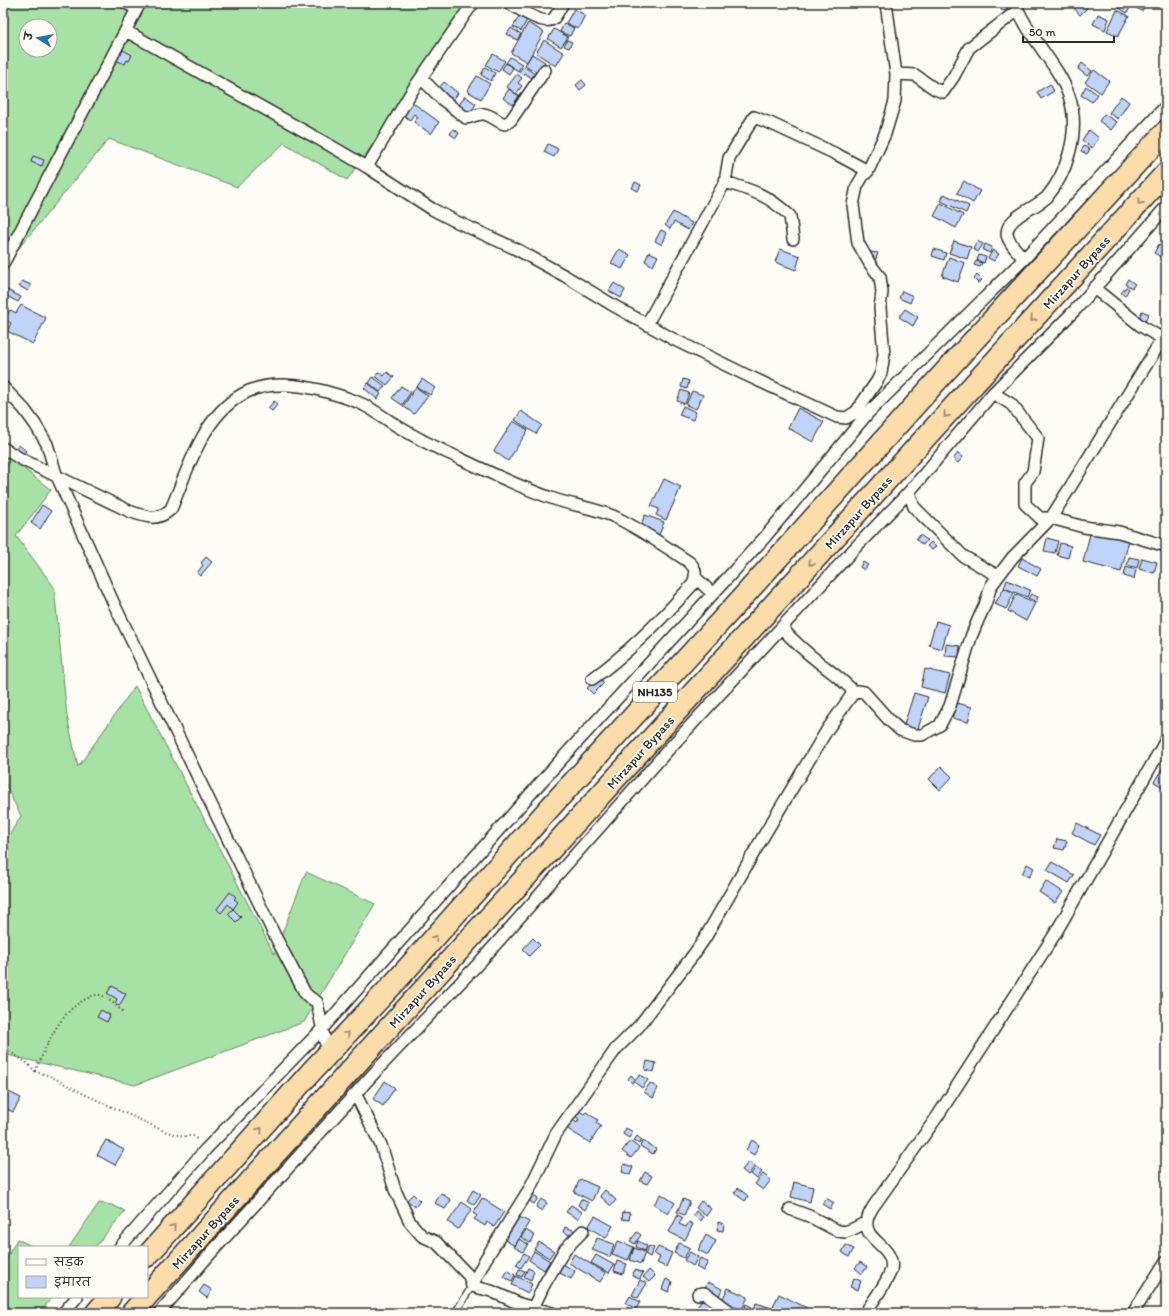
<svg xmlns="http://www.w3.org/2000/svg" width="1169" height="1316" viewBox="0 0 1169 1316" font-family="Itim,'Playpen Sans Deva',sans-serif">
  <style>
    .grass { fill: #a8e1a5; stroke: #6a8668; fill-rule: evenodd }
    .building { fill: #c0d4f9; stroke: #2b2b2b }
    .lines { fill: none; stroke-linecap: round; stroke-linejoin: round }
    .street-tunnel { stroke: #d3d2ce; stroke-width: 11; stroke-dasharray: 11 5.5; stroke-linecap: butt }
    .lane-casing { stroke: #2b2b2b; stroke-width: 8 }
    .street-casing { stroke: #2b2b2b; stroke-width: 14 }
    .highway-casing { stroke: #2b2b2b; stroke-width: 24 }
    .path { stroke: #2b2b2b; stroke-width: 2; stroke-dasharray: 1 3; stroke-linecap: butt }
    .lane { stroke: #fdfcf7; stroke-width: 5.5 }
    .street { stroke: #fdfcf7; stroke-width: 11 }
    .highway { stroke: #fddcac; stroke-width: 21 }
    .oneway { stroke: #94846c }
    .labels { text-anchor: middle; stroke-width: 3.5; stroke-linejoin: round; paint-order: stroke }
    .shield { fill: #fdfcf7; stroke: #6a6a68; stroke-width: 1 }
    .shield-label { font-size: 12px; font-weight: bold; fill: #2b2b2b }
    .street-label { font-size: 13px; fill: #2b2b2b; stroke: #fdfcf7 }
  </style>
  <rect width="100%" height="100%" fill="#fdfcf7"/>
  <filter id="ink" filterUnits="userSpaceOnUse"><feTurbulence type="fractalNoise" baseFrequency=".025" numOctaves="2"/><feDisplacementMap in="SourceGraphic" scale="8" xChannelSelector="R" yChannelSelector="G"/><feConvolveMatrix kernelMatrix="1 2 1 2 8 2 1 2 1" color-interpolation-filters="sRGB"/></filter>
  <g filter="url(#ink)">
    <!-- grass -->
    <path class="grass" d="M9 3H475L347 180 284 143 237 187 109 139 3 267V21ZM26 26H50V50H26Z
      M9 457 51 490 16 536 54 587 67 716 78 767 135 686 274 954 306 872 375 904 304 1022 135 1085 3 1054V845L21 816 3 780V460Z
      M99 1203 112 1205 125 1211 95 1247H69Z
      M17 1239 34 1247H19V1297H53L39 1313H3V1265Z"/>
    <!-- building -->
    <path class="building" d="M1080 3H1083L1087 8 1080 15 1074 8Z
      M1122 3H1129L1132 4 1127 13 1119 8Z
      M1136 3H1146L1142 11 1134 7Z
      M1001 4H1008L1007 11 1001 10Z
      M574 9 585 15 578 29 566 23Z
      M1117 10 1129 16 1118 36 1107 31Z
      M1098 14 1109 19 1105 30 1093 24Z
      M519 16 527 20 521 31 513 27Z
      M528 23 544 32 527 62 511 53Z
      M564 23 574 28 570 36 560 32Z
      M511 28 521 34 517 40 507 34Z
      M554 29 568 37 561 47 548 39Z
      M544 40 564 53 556 66 536 53Z
      M567 40 572 42 569 48 564 46Z
      M123 50 132 55 129 61 127 60 125 64 115 60 118 53 121 54Z
      M493 54 505 61 498 72 486 65Z
      M532 54 545 62 538 73 525 65Z
      M510 57 522 64 518 71 506 63Z
      M506 63 513 68 509 74 502 69Z
      M1082 63 1092 71 1087 76 1078 69Z
      M523 66 535 74 532 78 524 73 523 75 519 72Z
      M485 67 495 73 491 81 481 75Z
      M1094 70 1109 81 1101 93 1085 82Z
      M517 74 522 78 518 83 522 86 516 94 507 87Z
      M477 76 490 84 481 99 467 91Z
      M582 80 586 85 580 90 576 85Z
      M444 82 458 93 451 103 436 91Z
      M1050 84 1054 91 1041 99 1037 92Z
      M1086 86 1097 94 1092 102 1081 95Z
      M509 89 519 96 513 105 503 98Z
      M465 96 476 104 468 116 457 108Z
      M1121 96 1129 102 1118 119 1109 113Z
      M412 102 439 122 431 134 414 122 418 117 414 114 410 120 403 115Z
      M1104 114 1117 122 1111 130 1099 121Z
      M453 129 459 133 456 138 450 134Z
      M1089 130 1099 138 1092 148 1082 140Z
      M548 144 558 149 554 157 544 152Z
      M1084 146 1090 149 1087 154 1081 151Z
      M33 156 44 160 42 166 31 162Z
      M964 181 980 191 973 203 957 193Z
      M635 182 641 185 638 191 632 188Z
      M944 194 969 206 966 213 941 201Z
      M941 203 963 215 956 228 934 216Z
      M673 212 692 223 688 230 674 222 670 229 665 225Z
      M661 230 667 233 662 245 655 241Z
      M954 241 971 247 967 259 949 253Z
      M977 241 983 244 978 252 973 249Z
      M985 244 992 247 990 253 983 250Z
      M1159 244 1166 249V257L1165 259 1154 253Z
      M619 249 630 255 622 269 611 263Z
      M780 249 800 256 796 270 775 262Z
      M934 249 946 253 944 260 932 256Z
      M993 250 999 254 994 261 988 258Z
      M649 252 658 256 653 266 645 261Z
      M871 252 878 253 876 259 870 258Z
      M979 255 986 257 984 263 977 260Z
      M949 257 965 263 958 282 942 276Z
      M976 261 982 263 980 267 974 265Z
      M977 275 982 280 978 283 974 279Z
      M1128 279 1135 284 1132 288 1125 284Z
      M22 281 31 285 28 291 19 286Z
      M614 283 625 290 621 298 609 291Z
      M1126 287 1129 289 1125 296 1121 293Z
      M3 288 21 297 18 302 3 294Z
      M902 291 913 296 910 303 899 298Z
      M21 305 46 318 33 344 7 331 11 323 5 320 10 310 16 313Z
      M905 309 918 317 913 326 899 317Z
      M1142 311 1149 314 1144 323 1138 320Z
      M379 372 384 376 387 372 394 377 387 385 375 376Z
      M373 377 385 386 380 392 369 383Z
      M422 379 435 388 430 395 417 387Z
      M683 379 689 381 687 389 681 387Z
      M368 383 381 394 377 399 364 388Z
      M401 386 411 392 402 405 392 398Z
      M416 387 428 396 414 414 403 406Z
      M681 390 689 393 685 404 677 401Z
      M692 391 703 395 696 409 686 405Z
      M274 401 278 404 272 411 268 408Z
      M683 406 696 412 693 420 679 415Z
      M798 408 824 422 813 442 788 428Z
      M521 411 542 425 536 434 515 420Z
      M513 421 528 430 508 461 494 451Z
      M19 445 26 451 23 455 15 448Z
      M958 453 963 457 958 463 953 459Z
      M664 479 681 487 666 520 656 515 659 509 651 506Z
      M42 505 51 511 40 529 31 523Z
      M645 515 664 522 659 535 640 527Z
      M1091 530 1129 540 1121 572 1083 562Z
      M920 535 927 540 923 545 916 540Z
      M1047 538 1058 541 1055 553 1044 551Z
      M931 542 936 547 932 550 927 546Z
      M1060 543 1071 546 1068 558 1057 555Z
      M206 557 212 562 200 576 197 573 203 565 201 563Z
      M1129 557 1139 559 1137 568 1127 565Z
      M1022 558 1041 569 1037 576 1018 566Z
      M1142 558 1157 562 1154 573 1139 569Z
      M863 562 868 565 864 570 860 567Z
      M1126 567 1136 570 1134 579 1124 576Z
      M1007 580 1030 590 1027 597 1004 588Z
      M1004 588 1014 593 1006 609 995 604Z
      M1016 594 1035 603 1026 621 1008 611Z
      M1031 594 1038 597 1036 602 1028 598Z
      M936 621 949 625 942 649 929 645Z
      M946 644 960 646 959 657 945 656Z
      M925 669 950 675 945 693 921 687Z
      M599 677 604 683 593 694 587 688Z
      M914 693 928 697 917 732 903 728Z
      M957 703 972 707 968 722 952 718Z
      M1166 762V789L1154 782Z
      M941 766 952 777 940 790 929 779Z
      M1077 823 1100 835 1094 845 1072 833Z
      M1057 839 1067 841 1064 850 1054 848Z
      M1052 862 1074 875 1069 883 1047 870Z
      M1027 864 1034 868 1029 877 1022 874Z
      M1046 881 1063 892 1055 903 1039 892Z
      M230 892 236 897 234 899 238 902 233 909 228 904 221 913 217 909Z
      M233 909 241 917 236 922 228 914Z
      M533 938 540 945 529 956 523 949Z
      M112 986 126 994 119 1006 115 1003 117 999 107 993Z
      M101 1010 110 1015 107 1022 97 1017Z
      M647 1061 656 1063 654 1072 645 1070Z
      M631 1075 635 1079 632 1083 628 1079Z
      M640 1075 648 1080 642 1088 634 1082Z
      M385 1081 395 1088 383 1106 373 1099Z
      M650 1083 658 1088 653 1098 644 1092Z
      M9 1092 21 1098 13 1112 3 1107V1101Z
      M578 1110 584 1114 586 1112 598 1120 596 1123 601 1126 590 1143 566 1128 572 1119 577 1123 579 1119 575 1116Z
      M626 1128 633 1132 629 1138 623 1134Z
      M637 1136 642 1140 639 1144 634 1141Z
      M106 1140 124 1150 115 1165 97 1155Z
      M752 1140 759 1145 754 1155 746 1150Z
      M630 1141 639 1148 631 1158 622 1151Z
      M643 1141 656 1149 653 1154 640 1146Z
      M749 1162 755 1166 748 1175 742 1170Z
      M624 1164 633 1167 630 1175 622 1172Z
      M756 1167 762 1172 757 1179 751 1174Z
      M645 1172 652 1176 647 1184 640 1181Z
      M763 1174 771 1180 763 1190 755 1184Z
      M580 1179 598 1187 592 1201 574 1192Z
      M794 1182 813 1187 810 1202 791 1197Z
      M738 1188 748 1196 745 1201 734 1193Z
      M473 1190 481 1195 474 1205 467 1200Z
      M605 1190 616 1200 611 1206 600 1196Z
      M441 1193 451 1200 445 1209 435 1203Z
      M413 1194 420 1201 415 1207 407 1200Z
      M532 1194 538 1198 534 1204 528 1200Z
      M661 1194 675 1203 668 1214 654 1204Z
      M482 1198 504 1212 494 1227 487 1222 485 1226 474 1219 477 1216 473 1213Z
      M826 1198 834 1203 830 1209 822 1204Z
      M541 1199 547 1203 542 1211 536 1207Z
      M581 1199 589 1203 585 1210 578 1205Z
      M683 1199 690 1202 684 1215 677 1212Z
      M701 1201 711 1209 706 1216 696 1208Z
      M462 1202 472 1209 458 1229 448 1222Z
      M571 1205 582 1212 578 1219 566 1212Z
      M696 1211 703 1217 701 1221 693 1215Z
      M623 1212 630 1213 629 1220 622 1219Z
      M678 1215 683 1218 679 1224 686 1227 689 1222 693 1224 685 1240 669 1232Z
      M518 1216 529 1222 515 1246 505 1240Z
      M595 1216 613 1226 606 1238 588 1227Z
      M718 1222 724 1224 723 1231 717 1230Z
      M565 1227 576 1231 574 1237 563 1232Z
      M526 1230 535 1236 530 1243 521 1237Z
      M637 1232 641 1235 635 1244 630 1241Z
      M706 1235 716 1241 708 1255 698 1250Z
      M597 1238 614 1244 610 1257 592 1250Z
      M519 1239 528 1244 523 1252 514 1247Z
      M618 1241 634 1247 628 1260 612 1254Z
      M638 1241 647 1246 645 1251 636 1247Z
      M539 1242 554 1251 549 1258 534 1249Z
      M679 1243 690 1248 684 1258 674 1253Z
      M846 1245 854 1249 849 1257 842 1252Z
      M649 1246 654 1248 650 1257 645 1254Z
      M658 1247 672 1253 666 1267 657 1263 660 1257 654 1254Z
      M634 1248 645 1252 641 1264 630 1260Z
      M534 1251 550 1261 544 1270 529 1260Z
      M690 1252 698 1257 693 1266 684 1260Z
      M524 1253 529 1256 521 1268 516 1265Z
      M574 1254 606 1273 600 1282 569 1263Z
      M596 1255 614 1265 609 1273 591 1263Z
      M700 1258 708 1262 703 1271 696 1267Z
      M617 1261 627 1264 623 1274 614 1271Z
      M860 1262 867 1267 862 1274 855 1268Z
      M561 1263 575 1271 571 1279 556 1271Z
      M528 1268 534 1271 531 1280 524 1277Z
      M519 1269 525 1271 522 1277 517 1275Z
      M507 1270 515 1275 512 1281 503 1277Z
      M635 1270 643 1273 640 1279 632 1276Z
      M649 1270 655 1276 649 1282 643 1277Z
      M516 1276 532 1284 528 1293 512 1285Z
      M854 1278 861 1281 858 1290 850 1287Z
      M666 1279 672 1282 669 1292 662 1289Z
      M640 1280 647 1283 638 1298 632 1295Z
      M708 1282 722 1289 718 1298 703 1291Z
      M204 1285 212 1290 207 1298 199 1292Z
      M728 1288 748 1297 740 1313 720 1304Z
      M779 1294 807 1308 804 1313H787L773 1306Z
      M630 1296 640 1302 636 1309 626 1303Z
      M703 1298 727 1313H694Z
      M756 1303 781 1311 780 1313H753Z
      M746 1304 752 1307 750 1313H743Z"/>
    <g class="lines">
      <!-- street-tunnel -->
      <path class="street-tunnel" d="M329 1049 357 1097"/>
      <defs>
        <path id="lane" d="M455 1313 472 1286"/>
        <path id="street" d="M126 3 137 9
          M509 3C518 8 544 26 553 19 557 15 560 8 563 3
          M1015 3C1038 60 1089 83 1069 154 1065 169 1057 185 1047 197 1036 208 1006 217 1007 234 1007 241 1020 254 1024 259
          M126 31 331 146 367 167 432 209 455 221 516 249 565 276 616 307 673 339 744 374 837 417 846 418 856 412 877 381 881 373 884 354 880 308 882 292 880 277 870 264 858 243 853 205 857 186 863 176 868 171 885 134 895 101 896 74 886 3
          M896 74 915 75 935 89 943 92 954 76 969 48 1018 10
          M421 78 443 100 466 118C472 118 477 113 484 114 491 115 498 122 505 124L507 123 511 120 545 70
          M367 167 412 91 473 3
          M725 182 729 158 754 117 772 124 838 155 868 171
          M3 264 140 3
          M1094 288 1141 326 1163 339
          M647 324 725 182C754 191 768 195 790 216L793 239
          M3 387 24 409 35 424 47 444 56 474 114 604 274 934 305 993 309 997 317 1002 325 1042
          M993 393 1011 404 1038 438 1033 472 1025 483V504L1040 518H1051L1084 527 1119 532 1166 546
          M3 448 21 459 129 511C146 517 157 522 171 509 189 467 204 411 249 391 272 381 303 385 327 392 338 395 351 399 362 404 374 410 386 419 397 426 412 435 428 444 444 451 480 468 516 486 554 499 574 506 597 508 617 518 642 530 666 547 689 562 697 569 696 575 693 584 662 619 630 652 592 679
          M909 492 914 507 963 556 998 576
          M695 577 713 594
          M782 628C793 641 807 653 821 664 833 673 844 681 854 692
          M357 1097 381 1145 395 1190 410 1222 422 1236 436 1242 469 1276 472 1286 491 1291 520 1304 552 1313
          M790 1209 809 1216 838 1231 845 1232 853 1229 867 1222
          M120 1247 206 1149 322 1029 558 763 765 537 868 413 1024 259 1166 106
          M472 1286 485 1260 530 1188 556 1134 616 1049 639 1026 694 954 705 938 760 842 827 730 851 696 857 691 864 692 889 720 900 730 914 735H922L940 725 950 706 971 637 978 620 985 605 991 586 1012 558 1051 518 1166 333
          M698 1294 704 1293C714 1298 722 1307 733 1313
          M533 1308 544 1285 565 1249 583 1231
          M63 1313 77 1297
          M159 1313 210 1254 376 1071 479 963 668 750 854 549 909 492 993 393 1076 309 1166 207
          M865 1313C873 1301 887 1283 891 1270 896 1247 864 1241 867 1222 867 1217 870 1212 873 1207L937 1117 1055 934 1166 740
          M1133 1313 1166 1261"/>
        <path id="highway" d="M147 1256 311 1072 397 980 554 803 741 599 942 375 1166 131
          M147 1296 384 1033 1166 173
          M96 1313 110 1297
          M132 1313 146 1297"/>
      </defs>
      <!-- lane casing -->
      <use href="#lane" class="lane-casing"/>
      <!-- street casing -->
      <use href="#street" class="street-casing"/>
      <!-- highway casing -->
      <use href="#highway" class="highway-casing"/>
      <!-- path -->
      <path class="path" d="M3 1047 27 1063 35 1071 50 1076 86 1095 164 1131 181 1136H194L198 1141
        M35 1071C48 1044 59 1011 88 998 92 996 95 994 100 995 108 997 118 1008 125 1013"/>
      <!-- lane -->
      <use href="#lane" class="lane"/>
      <!-- street -->
      <use href="#street" class="street"/>
      <!-- highway -->
      <use href="#highway" class="highway"/>
    </g>
    <!-- one-way arrows -->
    <defs><path id="oneway-chevron" d="M-2-3.5L2.5 0L-2 3.5" fill="none" stroke-width="1.6" stroke-linecap="round" stroke-linejoin="round"/></defs>
    <g class="oneway">
      <use href="#oneway-chevron" transform="translate(1140 202) rotate(132)"/>
      <use href="#oneway-chevron" transform="translate(1033 319) rotate(132)"/>
      <use href="#oneway-chevron" transform="translate(946 415) rotate(132)"/>
      <use href="#oneway-chevron" transform="translate(811 563) rotate(132)"/>
      <use href="#oneway-chevron" transform="translate(435 938) rotate(-48)"/>
      <use href="#oneway-chevron" transform="translate(347 1034) rotate(-47)"/>
      <use href="#oneway-chevron" transform="translate(260 1130) rotate(-48)"/>
      <use href="#oneway-chevron" transform="translate(173 1227) rotate(-48)"/>
    </g>
  </g>
  <g class="labels">
    <!-- shield labels -->
    <rect class="shield" x="633" y="682" width="44" height="20" rx="3"/>
    <g class="shield-label">
      <text x="655" y="696">NH135</text>
    </g>
    <!-- street labels -->
    <g class="street-label">
      <text transform="translate(1076 272) rotate(-48)" y="5">Mirzapur Bypass</text>
      <text transform="translate(858 512) rotate(-48)" y="5">Mirzapur Bypass</text>
      <text transform="translate(640 752) rotate(-48)" y="5">Mirzapur Bypass</text>
      <text transform="translate(422 991) rotate(-48)" y="5">Mirzapur Bypass</text>
      <text transform="translate(205 1232) rotate(-48)" y="5">Mirzapur Bypass</text>
    </g>
  </g>
  <!-- margin -->
  <rect width="1169" height="1316" fill="none" stroke="#fdfcf7" stroke-width="16"/>
  <rect x="8" y="8" width="1153" height="1300" fill="none" stroke="#2b2b2b" stroke-width="1.5" filter="url(#ink)"/>
  <!-- legend -->
  <rect x="18" y="1246" width="130" height="52" fill="#fdfcf7" stroke="#a9a8a5"/>
  <rect x="26" y="1259" width="20" height="6" fill="#fdfcf7" stroke="#a9a8a5"/>
  <text x="54" y="1266" font-size="12" fill="#2b2b2b">सड़क</text>
  <rect x="26" y="1276" width="20" height="12" fill="#c0d4f9" stroke="#a9a8a5"/>
  <text x="54" y="1286" font-size="12" fill="#2b2b2b">इमारत</text>
  <!-- north arrow -->
  <g transform="translate(38 38) rotate(281)"><circle r="19" fill="#fdfcf7" stroke="#a9a8a5"/>
  <path d="M0-3L7 15L0 10L-7 15Z" fill="#1f6fb2"/>
  <text y="-6" font-size="11" font-weight="bold" text-anchor="middle" fill="#2b2b2b">उ</text>
  </g>
  <!-- scale -->
  <path d="M1023 36v6h91v-6" fill="none" stroke="#2b2b2b" stroke-width="2"/>
  <text x="1029" y="36" font-size="12" fill="#2b2b2b" stroke="#fdfcf7" stroke-width="3" paint-order="stroke">50 m</text>
</svg>
